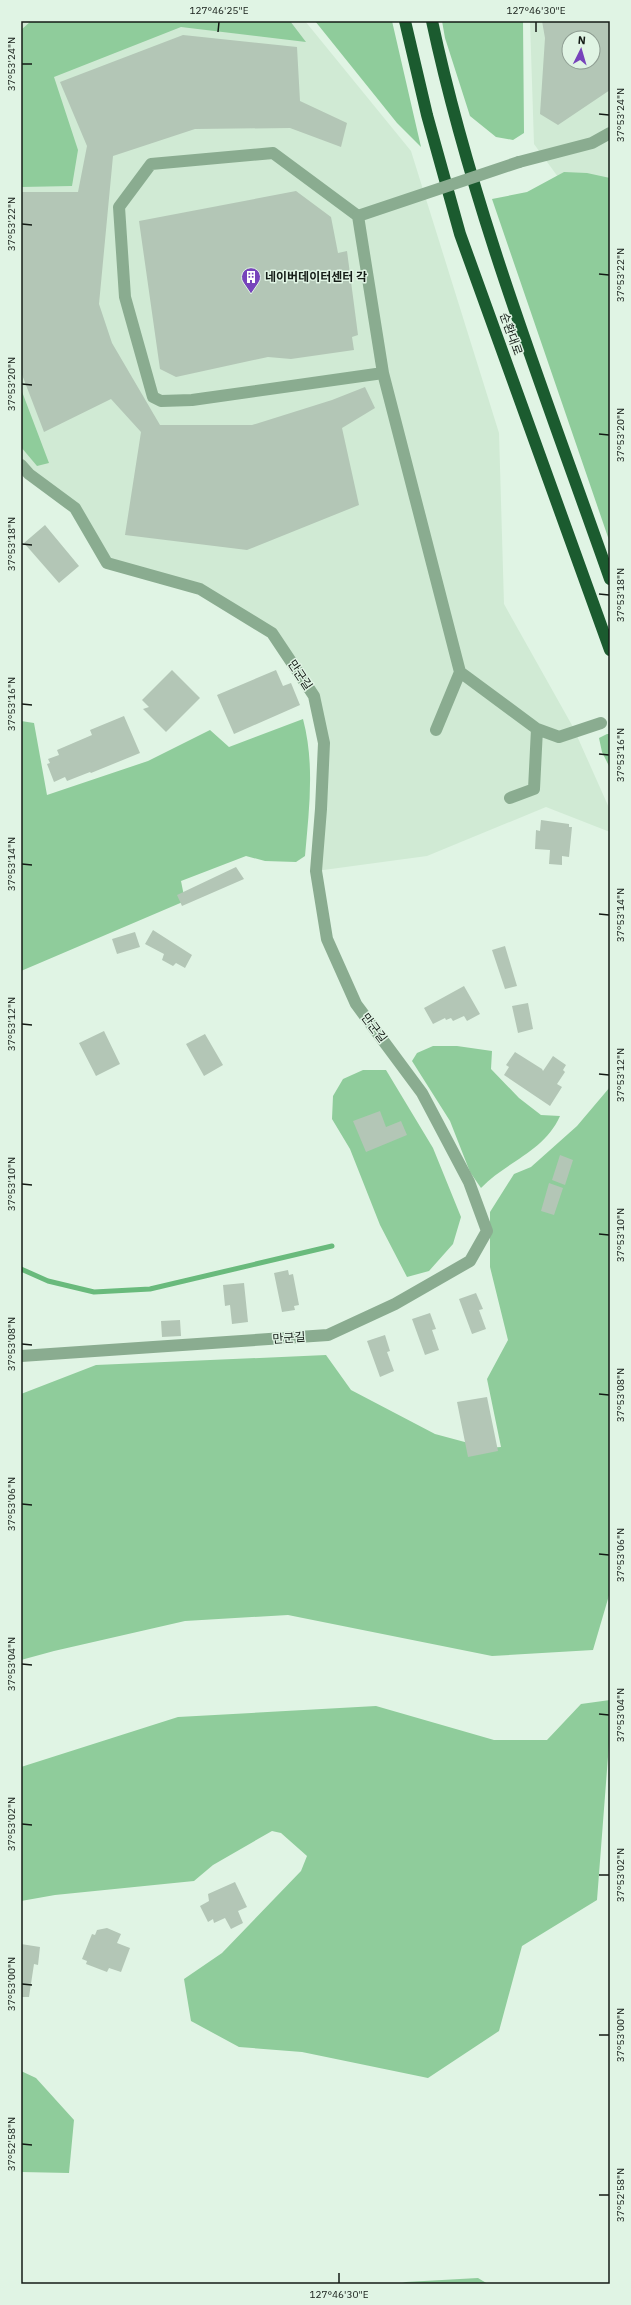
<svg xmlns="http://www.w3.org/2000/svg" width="631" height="2305" viewBox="0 0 631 2305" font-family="'IBM Plex Sans','Noto Sans KR',sans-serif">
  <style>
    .built { fill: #d0ead4; fill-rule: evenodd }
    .green { fill: #8fcc9b }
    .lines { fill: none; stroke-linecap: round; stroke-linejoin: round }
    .stream { stroke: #69ba7c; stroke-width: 5 }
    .building { fill: #b3c6b6; fill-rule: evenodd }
    .minor { stroke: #8aac90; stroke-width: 12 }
    .highway { stroke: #1b5b2f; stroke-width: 12 }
    .minor-bridge { stroke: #8aac90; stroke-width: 12 }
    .ticks { fill: none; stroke: #141b16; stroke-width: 1.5 }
    .labels { text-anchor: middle; stroke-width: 3; stroke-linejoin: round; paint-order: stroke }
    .poi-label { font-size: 12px; font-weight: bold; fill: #141b16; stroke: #e0f4e4; text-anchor: start }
    .street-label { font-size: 12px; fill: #141b16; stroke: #e0f4e4 }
    .neatline { fill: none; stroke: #141b16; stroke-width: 1.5 }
    .ticks-label { font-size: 10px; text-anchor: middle; fill: #141b16 }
  </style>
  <rect width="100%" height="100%" fill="#e0f4e4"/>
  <!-- built -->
  <path class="built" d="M21 21H305L411 151 499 433 504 604 573 727 610 810V832L546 807 427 856 316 871 324 743 314 696 272 633 200 589 107 563 75 508 21 465Z
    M530 21H610V232L601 236 534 144ZM569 38H593V62H569Z"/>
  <!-- green -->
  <path class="green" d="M31 21H290L306 42 181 27 54 77 78 150 72 186 21 187V30Z
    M315 21H392L421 147 397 123Z
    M442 21H523L524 133 513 140 496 137 470 116 445 38Z
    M564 172 587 173 610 178V543L492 199 527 192Z
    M21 389 49 463 37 466 21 447Z
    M303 719C315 764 309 810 305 856L296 862 265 861 246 856 181 881 185 901 21 971V721L34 723 47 795 148 761 210 730 229 747Z
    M607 734H610V768L602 752 599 738Z
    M433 1046H457L492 1051 491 1069 519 1098 541 1115 560 1116C544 1152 507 1161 481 1188L470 1172 450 1121 412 1061 417 1053Z
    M363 1070H386L433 1148 461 1217 453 1244 429 1271 407 1277 380 1225 350 1149 332 1119 333 1096 343 1079Z
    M610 1087V1592L593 1650 492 1656 288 1615 185 1621 54 1651 21 1660V1394L96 1365 326 1355 351 1390 435 1434 487 1448 501 1447 487 1379 508 1340 490 1267V1212L514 1174 531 1167 577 1126Z
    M610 1700V1731L597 1900 522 1946 499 2031 428 2078 302 2052 239 2047 191 2021 184 1979 222 1953 301 1871 307 1856 281 1833 272 1831 213 1865 194 1881 55 1895 21 1901V1767L178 1717 376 1706 494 1740H547L581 1704Z
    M21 2071 36 2078 74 2120 69 2173 21 2172Z
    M478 2278 488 2284H398L406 2282Z"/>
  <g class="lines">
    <!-- stream -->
    <path class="stream" d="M21 1269 48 1281 94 1292 150 1289 332 1246"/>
  </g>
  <!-- building -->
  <path class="building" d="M542 21H610V90L558 125 540 114 545 38ZM569 38H593V62H569Z
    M183 35 297 47 300 101 347 123 341 147 290 128 195 129 113 156 99 304 112 343 160 425H252L332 400 365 387 375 408 342 428 359 505 247 550 125 535 141 432 111 399 44 432 21 372V192H78L87 146 60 82Z
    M296 191 331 217 338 253 347 251 358 335 352 337 354 350 291 359 268 357 176 377 160 369 139 221Z
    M45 525 79 566 59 583 24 543Z
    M172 670 200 698 166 732 143 709 149 707 142 700Z
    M276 670 283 686 291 683 300 705 234 734 217 695Z
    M124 716 140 753 91 773 90 772 67 781 65 777 54 782 47 764 50 763 48 759 59 755 57 750 92 735 90 730Z
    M541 820 569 824V827H572L569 857 562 856V865L549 864 550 850 535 849 536 830 540 831Z
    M236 867 244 879 182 906 177 895Z
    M153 930 192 955 185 968 176 963 173 966 162 960 164 954 145 944Z
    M135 932 140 947 117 954 112 939Z
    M505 946 517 986 505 989 492 950Z
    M464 986 480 1014 467 1021 464 1016 453 1021 451 1018 446 1020 445 1018 433 1024 424 1008Z
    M528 1003 533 1029 518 1033 512 1006Z
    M104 1031 120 1064 96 1076 79 1043Z
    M205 1034 223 1065 204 1076 186 1044Z
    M515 1052 542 1069 543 1071 553 1056 566 1065 563 1070 565 1072 557 1084 562 1087 550 1106 504 1075 509 1067 506 1065Z
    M380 1111 386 1127 401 1121 407 1135 366 1152 353 1121Z
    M560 1155 573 1160 565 1185 552 1180Z
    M549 1183 563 1188 554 1215 541 1211Z
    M288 1270 289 1275 293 1274 299 1305 294 1306 295 1310 282 1312 274 1273Z
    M244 1283 248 1322 232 1324 230 1305 225 1306 223 1285Z
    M476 1293 483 1309 479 1310 486 1329 472 1334 459 1299Z
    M430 1313 436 1329 432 1330 439 1350 425 1355 412 1319Z
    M180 1320 181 1336 162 1337 161 1321Z
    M385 1335 390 1351 387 1352 394 1371 380 1377 367 1341Z
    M487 1397 498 1451 468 1457 457 1402Z
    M235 1882 247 1907 238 1911 243 1923 231 1929 225 1918 214 1923 213 1919 208 1922 200 1906 209 1901 208 1894Z
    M107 1928 121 1934 117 1943 130 1948 121 1972 109 1968 107 1972 86 1964 87 1961 82 1959 92 1934 95 1935 97 1930Z
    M21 1944 40 1947 38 1965 34 1964 29 1997H21Z"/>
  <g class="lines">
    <!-- minor -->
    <path class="minor" d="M273 153 358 216 383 373 192 400 161 401 153 397 125 297 119 207 151 164Z
      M519 162 592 143 610 133
      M383 373 460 672 537 729 534 789 510 798
      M21 465 29 474 75 508 107 563 200 589 272 633 314 696 324 743 321 809 316 871 327 939 356 1004 422 1093 469 1182 487 1231 470 1261 395 1304 328 1335 21 1356
      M537 729 559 737 601 723
      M436 730 460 672"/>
    <!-- highway -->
    <path class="highway" d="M405 21 427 115 460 234 610 650
      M432 21C473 212 545 394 610 579"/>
    <!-- minor-bridge -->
    <path class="minor-bridge" d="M358 216 519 162"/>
  </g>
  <!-- ticks -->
  <path class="ticks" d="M218 32 219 22M536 32V22M22 64H32M599 114 609 115M22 224 32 225M599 274 609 275M22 384 32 385M599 434 609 435M22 544 32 545M599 594 609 595M22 704 32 705M599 754 609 755M22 864 32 865M599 914 609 915M22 1024 32 1025M599 1074 609 1075M22 1184 32 1185M599 1234 609 1235M22 1344 32 1345M599 1394 609 1395M22 1504 32 1505M599 1554 609 1555M22 1664 32 1665M599 1714 609 1715M22 1824 32 1825M599 1875H609M22 1984 32 1985M599 2035H609M22 2144 32 2145M599 2195H609M339 2283V2273"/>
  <!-- icons -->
  <defs>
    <symbol id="building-pin" viewBox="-11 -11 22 30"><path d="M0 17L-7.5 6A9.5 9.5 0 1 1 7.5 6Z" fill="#7743bb" stroke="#e0f4e4"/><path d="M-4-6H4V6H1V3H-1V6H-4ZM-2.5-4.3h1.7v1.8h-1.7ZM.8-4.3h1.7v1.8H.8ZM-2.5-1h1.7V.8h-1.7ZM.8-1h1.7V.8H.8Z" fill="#fff"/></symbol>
  </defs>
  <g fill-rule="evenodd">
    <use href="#building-pin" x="240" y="266" width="22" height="30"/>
  </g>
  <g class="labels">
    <!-- poi labels -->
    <g class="poi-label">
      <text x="265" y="281">네이버데이터센터 각</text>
    </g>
    <!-- street labels -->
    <g class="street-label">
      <text transform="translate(511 334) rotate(70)" y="4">순환대로</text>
      <text transform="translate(300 675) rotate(56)" y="4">만군길</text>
      <text transform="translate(374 1028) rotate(53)" y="4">만군길</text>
      <text transform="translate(289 1338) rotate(-4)" y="4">만군길</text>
    </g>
  </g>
  <!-- border -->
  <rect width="631" height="2305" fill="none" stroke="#e0f4e4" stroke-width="44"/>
  <!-- north arrow -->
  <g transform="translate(581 50) rotate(5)"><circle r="19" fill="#e0f4e4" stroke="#8e9d92"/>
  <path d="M0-3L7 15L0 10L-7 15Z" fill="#7743bb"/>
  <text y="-6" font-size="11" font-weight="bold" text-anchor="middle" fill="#141b16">N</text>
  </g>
  <rect x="22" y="22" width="587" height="2261" class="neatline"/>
  <g class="ticks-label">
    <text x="219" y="14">127°46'25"E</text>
    <text x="536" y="14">127°46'30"E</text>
    <text transform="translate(11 64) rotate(-90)" y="4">37°53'24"N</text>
    <text transform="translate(620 115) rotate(-90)" y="4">37°53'24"N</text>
    <text transform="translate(11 224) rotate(-90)" y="4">37°53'22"N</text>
    <text transform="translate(620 275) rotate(-90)" y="4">37°53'22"N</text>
    <text transform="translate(11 384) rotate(-90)" y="4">37°53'20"N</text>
    <text transform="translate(620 435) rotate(-90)" y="4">37°53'20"N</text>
    <text transform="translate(11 544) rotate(-90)" y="4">37°53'18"N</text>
    <text transform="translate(620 595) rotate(-90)" y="4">37°53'18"N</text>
    <text transform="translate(11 704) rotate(-90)" y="4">37°53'16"N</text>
    <text transform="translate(620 755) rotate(-90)" y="4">37°53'16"N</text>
    <text transform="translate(11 864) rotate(-90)" y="4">37°53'14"N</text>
    <text transform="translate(620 915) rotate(-90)" y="4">37°53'14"N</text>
    <text transform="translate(11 1024) rotate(-90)" y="4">37°53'12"N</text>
    <text transform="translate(620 1075) rotate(-90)" y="4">37°53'12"N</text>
    <text transform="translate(11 1184) rotate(-90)" y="4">37°53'10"N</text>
    <text transform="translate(620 1235) rotate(-90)" y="4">37°53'10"N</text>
    <text transform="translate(11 1344) rotate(-90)" y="4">37°53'08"N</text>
    <text transform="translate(620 1395) rotate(-90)" y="4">37°53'08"N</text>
    <text transform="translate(11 1504) rotate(-90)" y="4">37°53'06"N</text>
    <text transform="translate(620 1555) rotate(-90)" y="4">37°53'06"N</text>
    <text transform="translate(11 1664) rotate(-90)" y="4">37°53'04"N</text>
    <text transform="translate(620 1715) rotate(-90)" y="4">37°53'04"N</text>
    <text transform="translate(11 1824) rotate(-90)" y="4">37°53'02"N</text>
    <text transform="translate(620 1875) rotate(-90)" y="4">37°53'02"N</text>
    <text transform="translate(11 1984) rotate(-90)" y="4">37°53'00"N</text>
    <text transform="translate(620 2035) rotate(-90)" y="4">37°53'00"N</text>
    <text transform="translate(11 2144) rotate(-90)" y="4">37°52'58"N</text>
    <text transform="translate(620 2195) rotate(-90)" y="4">37°52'58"N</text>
    <text x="339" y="2298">127°46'30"E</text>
  </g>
</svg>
